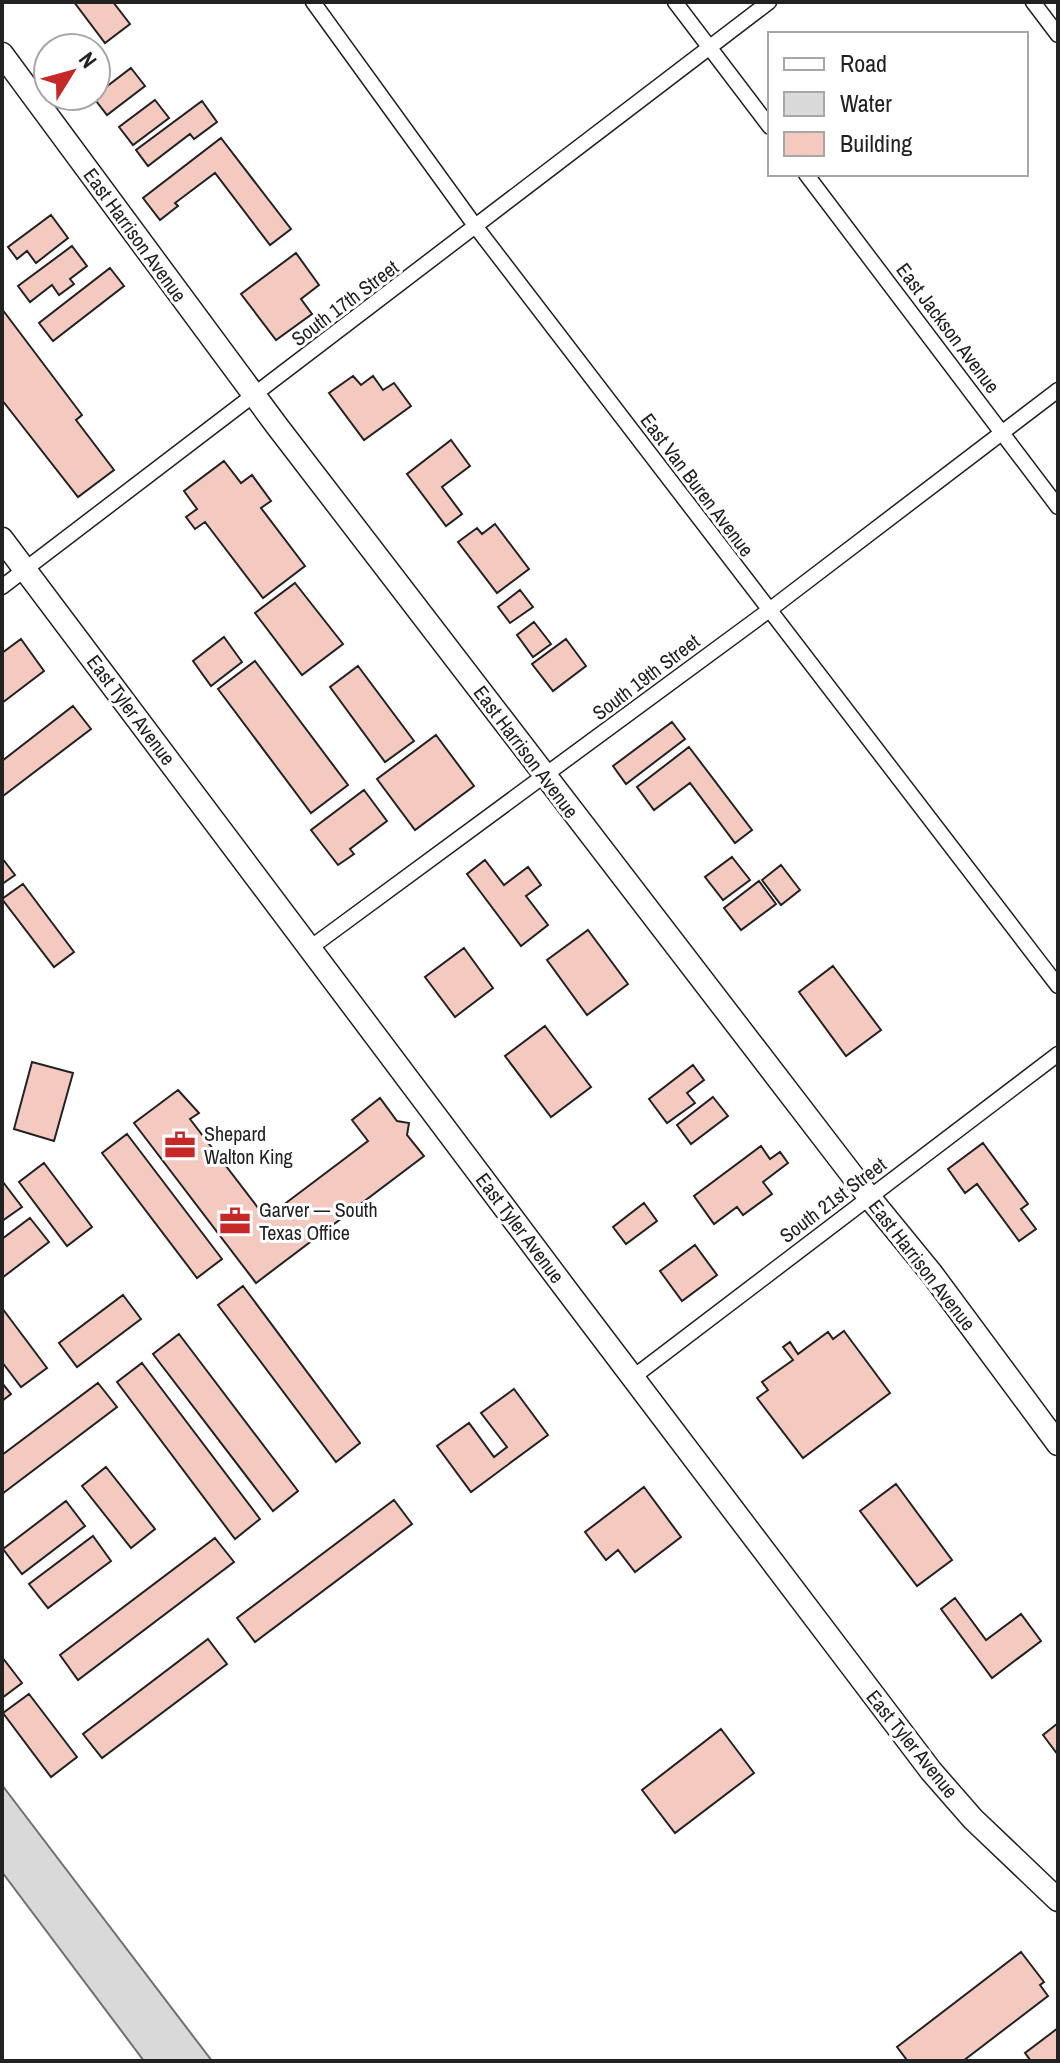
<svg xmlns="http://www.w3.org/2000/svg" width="1060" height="2063" viewBox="0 0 1060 2063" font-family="'Archivo Narrow',sans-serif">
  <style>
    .water { fill: #d9d9d9; stroke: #6f6f6f; stroke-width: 2 }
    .building { fill: #f3c9c0; stroke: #222; stroke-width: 2 }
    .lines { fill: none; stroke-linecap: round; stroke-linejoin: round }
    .minor-casing { stroke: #222; stroke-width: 17 }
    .secondary-casing { stroke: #222; stroke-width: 25 }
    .minor { stroke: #fff; stroke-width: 14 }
    .secondary { stroke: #fff; stroke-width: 22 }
    .labels { text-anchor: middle; stroke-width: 6; stroke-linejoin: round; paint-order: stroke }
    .street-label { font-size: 20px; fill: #222; stroke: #fff }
    .poi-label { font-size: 20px; fill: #222; stroke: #fff; text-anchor: start }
  </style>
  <rect width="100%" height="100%" fill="#fff"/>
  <!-- water -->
  <path class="water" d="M2 1785 212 2061H144L2 1872Z"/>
  <!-- building -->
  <path class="building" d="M74 2H113L130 24 105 43Z
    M131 68 145 86 107 115 93 97Z
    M155 100 169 118 133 145 119 127Z
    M202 101 217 122 194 139 190 134 148 166 136 150Z
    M221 138 291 229 270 245 215 173 175 203 178 206 160 220 143 198Z
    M51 215 68 238 36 263 27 251 17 259 8 247Z
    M72 246 87 266 70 279 74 284 59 295 52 285 30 302 18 286Z
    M296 253 319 285 301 299 312 314 276 340 241 294Z
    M110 268 124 286 53 341 39 323Z
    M2 309 82 415 76 420 114 470 78 497 2 400Z
    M353 376 361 385 373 376 383 390 394 383 411 406 364 440 329 393Z
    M451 440 470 466 442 487 462 514 446 526 407 474Z
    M224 461 241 483 252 475 271 501 261 508 305 566 263 598 205 522 195 529 186 517 197 509 184 491Z
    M495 524 529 569 497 593 458 542 477 528 482 534Z
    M295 583 343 644 302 675 255 613Z
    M520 590 533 607 510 623 498 607Z
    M534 622 551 644 533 657 517 635Z
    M224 637 242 662 211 686 193 661Z
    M21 639 44 671 2 703V653Z
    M566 639 586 666 553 691 532 664Z
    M255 661 348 785 311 813 218 689Z
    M358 666 414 741 385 762 330 687Z
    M73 706 91 729 3 796 2 761Z
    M672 722 685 739 626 784 613 766Z
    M436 735 474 786 415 830 377 779Z
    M689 747 752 830 735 843 690 783 654 810 637 787Z
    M364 790 387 821 350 849 354 854 338 865 311 830Z
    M732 857 750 880 723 900 705 877Z
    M2 858 15 875 2 884Z
    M485 860 504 885 528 867 541 885 526 896 548 925 521 946 467 874Z
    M781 865 800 890 781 905 762 880Z
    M759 881 776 904 741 930 724 908Z
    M23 884 74 952 54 967 2 899Z
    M588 930 628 984 587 1015 547 960Z
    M464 948 493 988 455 1017 425 977Z
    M833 966 881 1030 846 1056 799 992Z
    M545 1026 591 1087 551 1117 505 1056Z
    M32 1062 73 1073 54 1141 14 1129Z
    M693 1065 704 1080 687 1093 695 1103 667 1123 649 1099Z
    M178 1090 199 1113 190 1119 262 1213 270 1215 368 1141 352 1120 380 1098 397 1121 409 1123 407 1135 424 1156 256 1283 134 1123Z
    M713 1097 728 1116 691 1144 677 1125Z
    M127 1134 222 1259 197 1278 102 1153Z
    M983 1143 1028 1204 1021 1209 1036 1229 1019 1241 977 1184 965 1193 948 1169Z
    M761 1146 770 1159 780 1152 788 1163 763 1182 772 1194 743 1215 737 1207 714 1224 694 1196Z
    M44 1163 92 1227 67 1246 19 1182Z
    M3 1182 22 1207 2 1221V1183Z
    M644 1203 657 1221 626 1244 613 1227Z
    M30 1218 49 1242 2 1278V1239Z
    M695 1245 717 1275 682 1301 660 1271Z
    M243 1286 360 1443 336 1462 218 1305Z
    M123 1295 141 1319 77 1367 59 1343Z
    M2 1308 47 1368 21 1387 2 1362Z
    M844 1331 890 1393 803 1458 757 1398 768 1390 762 1382 793 1360 783 1347 790 1342 798 1354 828 1332 833 1339Z
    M179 1334 298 1491 273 1511 153 1354Z
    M142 1363 260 1519 235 1539 117 1382Z
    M2 1383 11 1394 2 1401Z
    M98 1383 117 1407 2 1494V1455Z
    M514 1389 548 1435 471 1492 437 1446 469 1423 494 1457 507 1447 481 1413Z
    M106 1467 155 1529 131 1548 82 1486Z
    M896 1484 952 1560 917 1586 860 1511Z
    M644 1487 681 1537 635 1572 618 1550 606 1560 585 1532Z
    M394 1500 412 1524 255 1642 237 1618Z
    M66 1501 85 1526 22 1574 3 1549Z
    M93 1536 111 1561 48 1608 29 1584Z
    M215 1538 234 1562 78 1680 60 1655Z
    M955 1598 986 1640 1021 1614 1041 1641 992 1678 941 1609Z
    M208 1639 227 1664 102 1758 83 1734Z
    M2 1657 22 1683 2 1698Z
    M29 1694 77 1757 51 1777 3 1713Z
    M1058 1723V1755L1043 1735Z
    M721 1729 754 1773 675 1833 642 1790Z
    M1021 1952 1044 1982 1040 1985 1048 1996 963 2061H904L906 2059 897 2047Z
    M1058 2028V2061H1031L1025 2053Z"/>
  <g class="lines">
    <defs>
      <path id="minor" d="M313 2 476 227 1058 986
        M675 2 770 127
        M1033 2 1058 35
        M806 174 1058 507
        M2 587 769 2
        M310 948 768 611 1058 390
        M632 1378 1058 1054"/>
      <path id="secondary" d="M2 54 277 426 869 1197 932 1274 1058 1444
        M2 539 568 1292 931 1771 973 1819 1058 1900"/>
    </defs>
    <!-- minor casing -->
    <use href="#minor" class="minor-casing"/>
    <!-- secondary casing -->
    <use href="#secondary" class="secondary-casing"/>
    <!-- minor -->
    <use href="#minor" class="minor"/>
    <!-- secondary -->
    <use href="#secondary" class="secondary"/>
  </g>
  <!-- icons -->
  <defs>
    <symbol id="office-bare" viewBox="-9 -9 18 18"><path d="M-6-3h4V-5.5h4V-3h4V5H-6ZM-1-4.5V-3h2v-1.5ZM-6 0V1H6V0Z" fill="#c62828" stroke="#fff" stroke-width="2.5" paint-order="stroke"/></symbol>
  </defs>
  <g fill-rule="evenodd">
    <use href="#office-bare" x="158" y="1123" width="44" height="44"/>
    <use href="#office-bare" x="213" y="1199" width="44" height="44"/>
  </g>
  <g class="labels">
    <!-- street labels -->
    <g class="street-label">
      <text transform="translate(135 235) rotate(54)" y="7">East Harrison Avenue</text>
      <text transform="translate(345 303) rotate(-37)" y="7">South 17th Street</text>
      <text transform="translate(948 328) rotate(53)" y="7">East Jackson Avenue</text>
      <text transform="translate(697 485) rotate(53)" y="7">East Van Buren Avenue</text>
      <text transform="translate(646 677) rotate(-37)" y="7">South 19th Street</text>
      <text transform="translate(131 710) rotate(53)" y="7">East Tyler Avenue</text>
      <text transform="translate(526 752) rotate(53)" y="7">East Harrison Avenue</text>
      <text transform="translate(833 1200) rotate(-37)" y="7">South 21st Street</text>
      <text transform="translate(520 1228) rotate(53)" y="7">East Tyler Avenue</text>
      <text transform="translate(922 1265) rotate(52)" y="7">East Harrison Avenue</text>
      <text transform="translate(912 1744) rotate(51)" y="7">East Tyler Avenue</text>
    </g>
    <!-- poi labels -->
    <g class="poi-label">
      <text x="204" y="1141">Shepard<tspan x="204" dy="23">Walton King</tspan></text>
      <text x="259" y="1217">Garver — South<tspan x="259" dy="23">Texas Office</tspan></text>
    </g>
  </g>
  <!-- border -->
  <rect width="1060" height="2063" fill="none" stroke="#222222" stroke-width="8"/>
  <!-- legend -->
  <rect x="768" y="32" width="260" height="144" fill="#ffffff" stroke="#a7a7a7" stroke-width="2"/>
  <rect x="784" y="58" width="40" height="12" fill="#ffffff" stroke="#a7a7a7" stroke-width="2"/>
  <text x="840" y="72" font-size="24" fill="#222222">Road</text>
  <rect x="784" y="92" width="40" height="24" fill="#d9d9d9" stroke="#a7a7a7" stroke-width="2"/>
  <text x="840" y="112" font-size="24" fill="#222222">Water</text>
  <rect x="784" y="132" width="40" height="24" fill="#f3c9c0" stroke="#a7a7a7" stroke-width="2"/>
  <text x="840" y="152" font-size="24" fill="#222222">Building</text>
  <!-- north arrow -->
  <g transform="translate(72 72) rotate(53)"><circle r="38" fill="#ffffff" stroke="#a7a7a7" stroke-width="2"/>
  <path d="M0-6L14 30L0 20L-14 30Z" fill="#c62828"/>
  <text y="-12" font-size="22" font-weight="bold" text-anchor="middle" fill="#222222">N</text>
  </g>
</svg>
